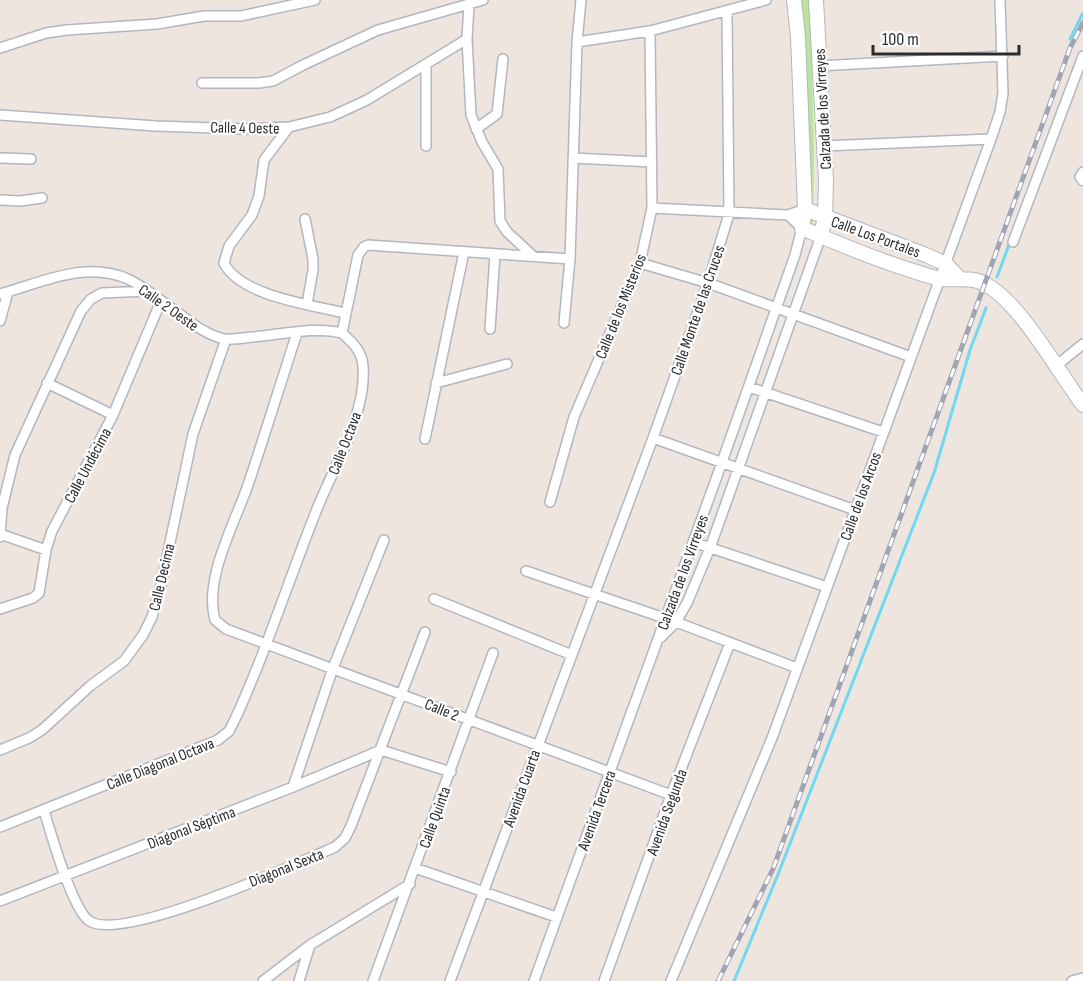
<svg xmlns="http://www.w3.org/2000/svg" width="1083" height="981" viewBox="0 0 1083 981" font-family="'Sofia Sans Condensed',sans-serif">
  <style>
    .park { fill: #b9e59a }
    .lines { fill: none; stroke-linecap: round; stroke-linejoin: round }
    .stream { stroke: #70d8f0; stroke-width: 3 }
    .street-casing { stroke: #b2b6bf; stroke-width: 12 }
    .secondary-casing { stroke: #b2b6bf; stroke-width: 16 }
    .street { stroke: #fff; stroke-width: 9 }
    .secondary { stroke: #fff; stroke-width: 14 }
    .rail-casing { stroke: #a0a5b6; stroke-width: 5 }
    .rail { stroke: #fff; stroke-width: 3; stroke-dasharray: 9; stroke-linecap: butt }
    .labels { text-anchor: middle; stroke-width: 4.5; stroke-linejoin: round; paint-order: stroke }
    .street-label { font-size: 16px; fill: #2c2c2c; stroke: #fff }
  </style>
  <rect width="100%" height="100%" fill="#eee6de"/>
  <!-- park -->
  <path class="park" d="M792 0H810L814 150 813 228 801 224Z"/>
  <g class="lines">
    <!-- stream -->
    <path class="stream" d="M1070 39 1083 13
      M997 277 1010 242
      M734 981 779 872 934 473 970 350 986 308"/>
    <defs>
      <path id="street" d="M469 5 467 39 471 115 482 142 498 169 500 221 507 232 532 255
        M577 42 650 31 766 0
        M0 48 46 33 67 30 157 24 204 16H241L315 0
        M426 65V146
        M818 66 1003 56
        M202 83H259L273 81 303 65 378 30 483 0
        M0 115 156 126 246 129 289 127 330 117 367 100 467 39
        M289 127 264 160 259 196 252 215 229 246 224 263C240 296 312 305 345 313
        M476 129 497 114 503 59
        M823 146 991 139
        M0 158 31 159
        M573 158 652 162
        M1083 172 1080 177 1083 181
        M0 200 20 201 42 198
        M652 208 788 215 805 209
        M305 219 313 259V270L307 304
        M1013 242 1083 56
        M640 263 708 283 911 357
        M0 294C41 283 85 260 128 279 143 286 156 297 170 307 187 319 203 334 224 339 233 340 243 338 252 337 280 335 315 326 342 333
        M0 321 8 292
        M564 323 570 259 577 42 581 0
        M490 329 495 254
        M297 333C281 382 266 431 250 479 237 520 203 577 215 620L226 629 671 795
        M1056 366 1083 344
        M47 383 113 415
        M436 383 507 364
        M749 387 883 432
        M653 438 855 510
        M425 439 464 252
        M550 502 574 417 640 263 652 208 650 31
        M0 534 46 550
        M0 537 2 508 15 455 81 311 91 299 102 293 148 291
        M693 542 827 587
        M526 571 676 622 797 668
        M434 599 572 655
        M0 609 33 598 39 593 46 550 52 531 113 415 161 301
        M660 638 676 622 687 603 710 548 821 236
        M0 750 29 738 42 730 90 686 124 661 143 635 152 617 161 585 193 434 226 339
        M293 787 333 668 384 540
        M44 810C51 834 71 905 88 920 118 945 298 863 335 847L345 838 351 826 425 632
        M0 827 218 740 229 731C240 711 248 689 257 668 277 617 295 565 315 514 332 469 367 415 363 366 362 351 353 343 342 333L358 255 364 247 368 245 570 259
        M415 868 556 917
        M0 901 293 787 381 750 451 772
        M263 981 310 945 410 884
        M299 981 310 945
        M373 981 493 653
        M450 981 653 438 708 283 729 214 727 11
        M534 981 716 479 795 255 802 228 788 215
        M604 981 671 795 730 643
        M671 981 772 738 991 139 1000 112 1003 93 1000 0
        M1072 981 1083 978"/>
      <path id="secondary" d="M794 0 798 37 805 209 802 228C845 247 890 265 936 278 949 282 970 275 985 284 1021 303 1058 372 1083 405
        M816 0 826 180 825 217 821 236
        M805 209 926 255 946 264 959 278"/>
    </defs>
    <!-- street casing -->
    <use href="#street" class="street-casing"/>
    <!-- secondary casing -->
    <use href="#secondary" class="secondary-casing"/>
    <!-- street -->
    <use href="#street" class="street"/>
    <!-- secondary -->
    <use href="#secondary" class="secondary"/>
    <defs>
      <path id="rail" d="M718 981 773 869 1070 48 1083 23"/>
    </defs>
    <!-- rail casing -->
    <use href="#rail" class="rail-casing"/>
    <!-- rail -->
    <use href="#rail" class="rail"/>
  </g>
  <g class="labels">
    <!-- street labels -->
    <g class="street-label">
      <text transform="translate(822 109) rotate(-93)" y="6">Calzada de los Virreyes</text>
      <text transform="translate(245 127) rotate(1)" y="6">Calle 4 Oeste</text>
      <text transform="translate(876 236) rotate(20)" y="6">Calle Los Portales</text>
      <text transform="translate(620 306) rotate(-68)" y="6">Calle de los Misterios</text>
      <text transform="translate(169 307) rotate(35)" y="6">Calle 2 Oeste</text>
      <text transform="translate(697 310) rotate(-71)" y="6">Calle Monte de las Cruces</text>
      <text transform="translate(344 443) rotate(-69)" y="6">Calle Octava</text>
      <text transform="translate(87 465) rotate(-62)" y="6">Calle Undécima</text>
      <text transform="translate(860 496) rotate(-70)" y="6">Calle de los Arcos</text>
      <text transform="translate(682 572) rotate(-70)" y="6">Calzada de los Virreyes</text>
      <text transform="translate(161 577) rotate(-77)" y="6">Calle Decima</text>
      <text transform="translate(442 709) rotate(22)" y="6">Calle 2</text>
      <text transform="translate(160 763) rotate(-22)" y="6">Calle Diagonal Octava</text>
      <text transform="translate(521 788) rotate(-70)" y="6">Avenida Cuarta</text>
      <text transform="translate(596 810) rotate(-70)" y="6">Avenida Tercera</text>
      <text transform="translate(666 812) rotate(-70)" y="6">Avenida Segunda</text>
      <text transform="translate(434 817) rotate(-70)" y="6">Calle Quinta</text>
      <text transform="translate(191 827) rotate(-21)" y="6">Diagonal Séptima</text>
      <text transform="translate(286 867) rotate(-22)" y="6">Diagonal Sexta</text>
    </g>
  </g>
  <!-- scale -->
  <path d="M873 45v9h146v-9" fill="none" stroke="#2c2c2c" stroke-width="3"/>
  <text x="882" y="45" font-size="18" fill="#2c2c2c" stroke="#ffffff" stroke-width="4.5" paint-order="stroke">100 m</text>
</svg>
